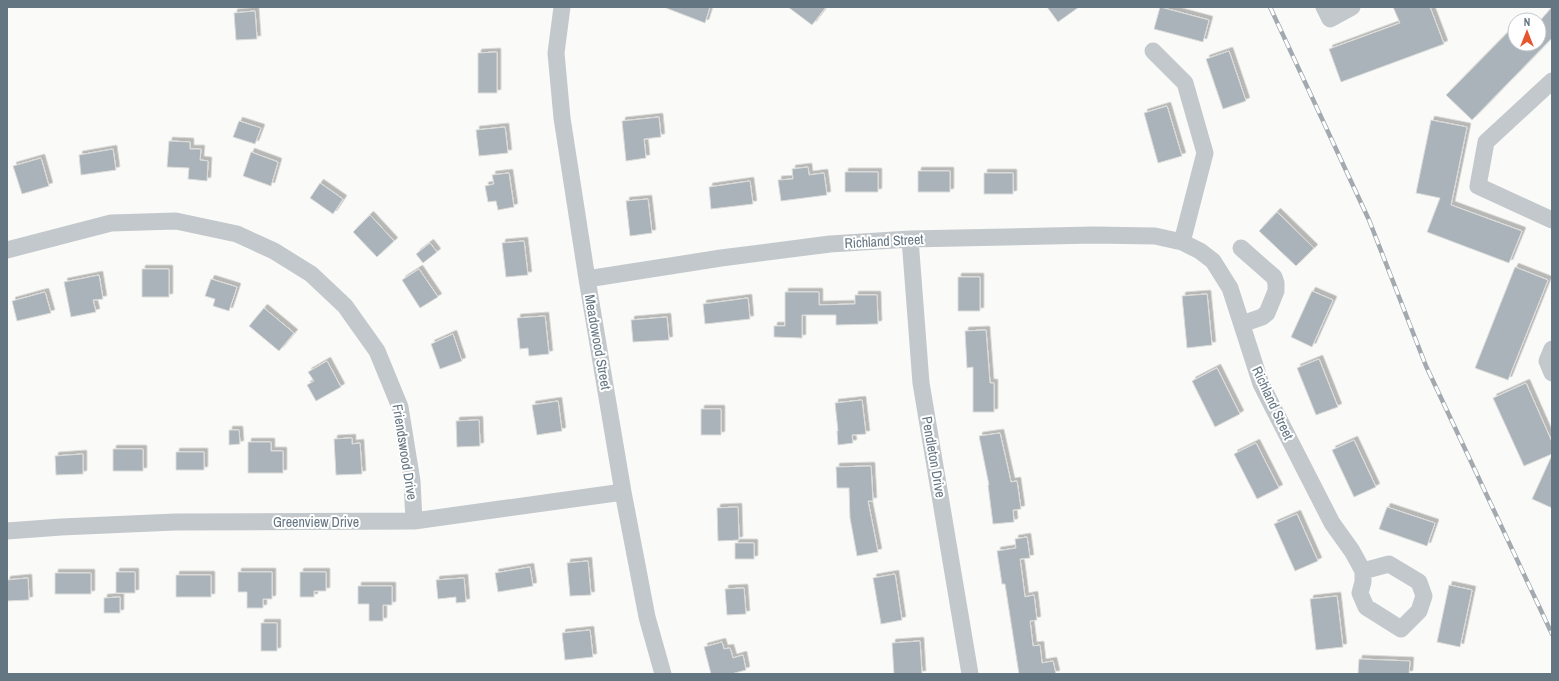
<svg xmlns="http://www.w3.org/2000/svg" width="1559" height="681" viewBox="0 0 1559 681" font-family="'Archivo Narrow',sans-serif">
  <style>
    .building { fill: #aab3b9; stroke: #dcdcda; filter: url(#shadow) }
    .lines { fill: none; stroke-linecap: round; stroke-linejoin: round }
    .minor { stroke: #c3c8cc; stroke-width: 17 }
    .rail-casing { stroke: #a2aab0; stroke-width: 4.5 }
    .rail { stroke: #fff; stroke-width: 3; stroke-dasharray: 9; stroke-linecap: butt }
    .labels { text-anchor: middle; stroke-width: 4; stroke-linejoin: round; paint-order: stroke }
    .street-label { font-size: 14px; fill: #657683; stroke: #fff }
  </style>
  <defs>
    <filter id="shadow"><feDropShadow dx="3.5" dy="-3.5" stdDeviation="0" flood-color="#0004"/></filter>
  </defs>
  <rect width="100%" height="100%" fill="#fafaf8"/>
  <!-- building -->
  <path class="building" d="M666 7H710L705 23 666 8Z
    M788 7H826L812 25Z
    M1047 7H1079L1058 22Z
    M1160 7 1209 20 1203 42 1154 29Z
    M1393 7H1430L1444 44 1341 82 1329 49 1400 23Z
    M1552 7V38L1472 120 1446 95 1515 25V44H1539V22Z
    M255 11 257 39 236 40 234 13Z
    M1229 51 1246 101 1223 109 1206 59Z
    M497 52V93H478V53Z
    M1167 106 1182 156 1158 163 1144 113Z
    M659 117 661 137 644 139 646 158 626 161 622 121Z
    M1431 120 1467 127 1451 205 1522 231 1509 263 1427 232 1440 198 1416 193Z
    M239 121 261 128 255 144 233 137Z
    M505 127 508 153 479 156 476 130Z
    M169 141 190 142V149H201L200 160 208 161 207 181 188 179 189 168 167 167Z
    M113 149 116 170 81 175 79 155Z
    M251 152 278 162 271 186 243 176Z
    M41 158 49 186 22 194 13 166Z
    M808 167 809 175 824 173 827 195 781 201 778 180 793 179 792 169Z
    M918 171H950V192H918Z
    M845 172H878V192H845Z
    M509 173 514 207 498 210 496 201 488 202 485 186 494 184 492 175Z
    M984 173H1013V194H984Z
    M750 181 753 204 711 209 709 187Z
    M320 183 343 199 333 214 310 198Z
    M648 199 652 233 630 236 626 201Z
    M1277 212 1314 248 1296 266 1259 231Z
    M370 215 394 241 377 257 353 232Z
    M524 241 528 275 506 277 502 243Z
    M430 243 437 252 423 263 416 254Z
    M1515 267 1548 280 1508 380 1475 368Z
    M142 269H169V297H142Z
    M419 269 438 297 420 308 402 280Z
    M99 275 103 299 93 300 96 312 71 317 64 282Z
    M958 277H980V311H958Z
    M211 279 237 287 229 311 213 306 215 299 205 296Z
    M1312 291 1333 300 1312 347 1291 337Z
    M45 292 51 313 17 321 12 301Z
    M785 292H819V305L855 304V295H877L878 324 836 325V315H802V338L774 337V326H785Z
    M1207 294 1212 345 1187 348 1182 296Z
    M748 298 750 319 705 324 703 304Z
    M264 308 294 333 279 351 249 326Z
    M545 316 549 354 529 356 528 348 520 349 517 318Z
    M667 317 669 340 633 342 631 320Z
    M986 330 990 383H994V412H973V367L967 368 965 331Z
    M453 334 462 361 440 369 431 344Z
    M1319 359 1338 407 1316 415 1297 368Z
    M327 361 341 387 316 401 307 385 314 381 308 372Z
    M1217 368 1240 414 1215 427 1192 381Z
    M1526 383 1552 442V454L1524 466 1493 398Z
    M862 400 866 434 852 435 853 443 838 445 837 431H838L835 403Z
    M558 401 562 431 537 435 532 405Z
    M701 409H721V435H701Z
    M479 420 480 446 457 447 456 421Z
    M229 430H239L240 444 229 445Z
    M1000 433 1011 482 1017 481 1021 509 1013 510 1014 522 993 524 988 485H989L979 436Z
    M352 438V444L360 443 362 474 336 475 334 439Z
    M1354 440 1376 487 1354 497 1332 450Z
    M248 442H271V451H283V473H248Z
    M1256 443 1279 488 1257 499 1234 454Z
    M113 449H143V471H113Z
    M176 452H204V470H176Z
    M83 454V474L56 475 55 456Z
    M1552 455V508L1532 499Z
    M871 466 873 501H868L878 552 857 556 850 518 849 488H837L836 467Z
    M738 507 739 540 718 541 717 508Z
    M1387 507 1435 523 1427 546 1379 529Z
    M1297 514 1318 561 1295 571 1274 524Z
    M1027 537 1030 558 1020 559 1025 597 1034 595 1037 620 1030 621 1033 646 1040 645 1042 663 1053 661 1056 674H1019L1005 584H1002L997 551 1016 548 1015 539Z
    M735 543H754V559H735Z
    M588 561 591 595 570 596 567 563Z
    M530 567 533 586 498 592 495 573Z
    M116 572H135V593H116Z
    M238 572H272V599H263V608H247V592H238Z
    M300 572H326V591H314V597H300Z
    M55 573H91V594H55Z
    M895 574 902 620 881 624 873 578Z
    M176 575H211V597H176Z
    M28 578 29 600 7 601V580Z
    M464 578 466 602 456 603V597L438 599 436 580Z
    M1449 585 1472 590 1460 647 1437 642Z
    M358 586H392V605H383V621H369V604H358Z
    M744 588 746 614 727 615 725 589Z
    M1337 596 1343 647 1316 650 1310 599Z
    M120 597V613H104V598Z
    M261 623H277V651H261Z
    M590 630 593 657 565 660 562 633Z
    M920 641 922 674H894L892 643Z
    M722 642 724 649 730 648 733 658 743 655 746 670 731 674H711L704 647Z
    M1359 659 1410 661 1409 674H1358Z"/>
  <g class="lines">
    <!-- minor -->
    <path class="minor" d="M562 7 556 53 562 118 587 279 623 492 647 617 663 674
      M1324 7 1330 19 1352 7
      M1153 51 1185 83 1205 153 1182 242
      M1552 81 1486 142 1478 186 1552 220
      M910 239 921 383 970 674
      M1241 248 1274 277 1276 283V291L1267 313 1262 317 1242 324
      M7 250 111 223 176 221 237 234 274 251 311 274 345 306 377 351 400 407 412 481 414 521
      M587 279 721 258 830 244 910 239 1093 235 1155 236 1182 242 1200 251 1213 261 1230 288 1261 384 1332 523 1352 551 1363 571
      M1552 349 1547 361 1552 373
      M7 531 61 527 175 522 414 521 623 492
      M1389 564 1419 582 1424 596 1419 611 1401 629 1366 607 1360 593 1363 582V571Z"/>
    <defs>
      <path id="rail" d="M1270 7 1369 220 1426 366 1552 634"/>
    </defs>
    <!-- rail casing -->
    <use href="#rail" class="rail-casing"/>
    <!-- rail -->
    <use href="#rail" class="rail"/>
  </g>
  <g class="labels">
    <!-- street labels -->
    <g class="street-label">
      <text transform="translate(884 241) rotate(-3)" y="5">Richland Street</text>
      <text transform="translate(598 342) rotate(80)" y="5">Meadowood Street</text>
      <text transform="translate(1273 403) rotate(65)" y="5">Richland Street</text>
      <text transform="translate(405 452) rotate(81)" y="5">Friendswood Drive</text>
      <text transform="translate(934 457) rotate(80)" y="5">Pendleton Drive</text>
      <text x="316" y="527">Greenview Drive</text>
    </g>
  </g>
  <!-- border -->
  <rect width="1559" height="681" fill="none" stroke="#657683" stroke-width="16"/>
  <!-- north arrow -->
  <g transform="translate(1527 32)"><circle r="19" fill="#ffffff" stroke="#c1c8cd"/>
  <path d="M0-3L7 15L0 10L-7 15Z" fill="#e4572e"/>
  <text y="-6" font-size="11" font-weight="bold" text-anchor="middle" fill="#657683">N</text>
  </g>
</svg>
